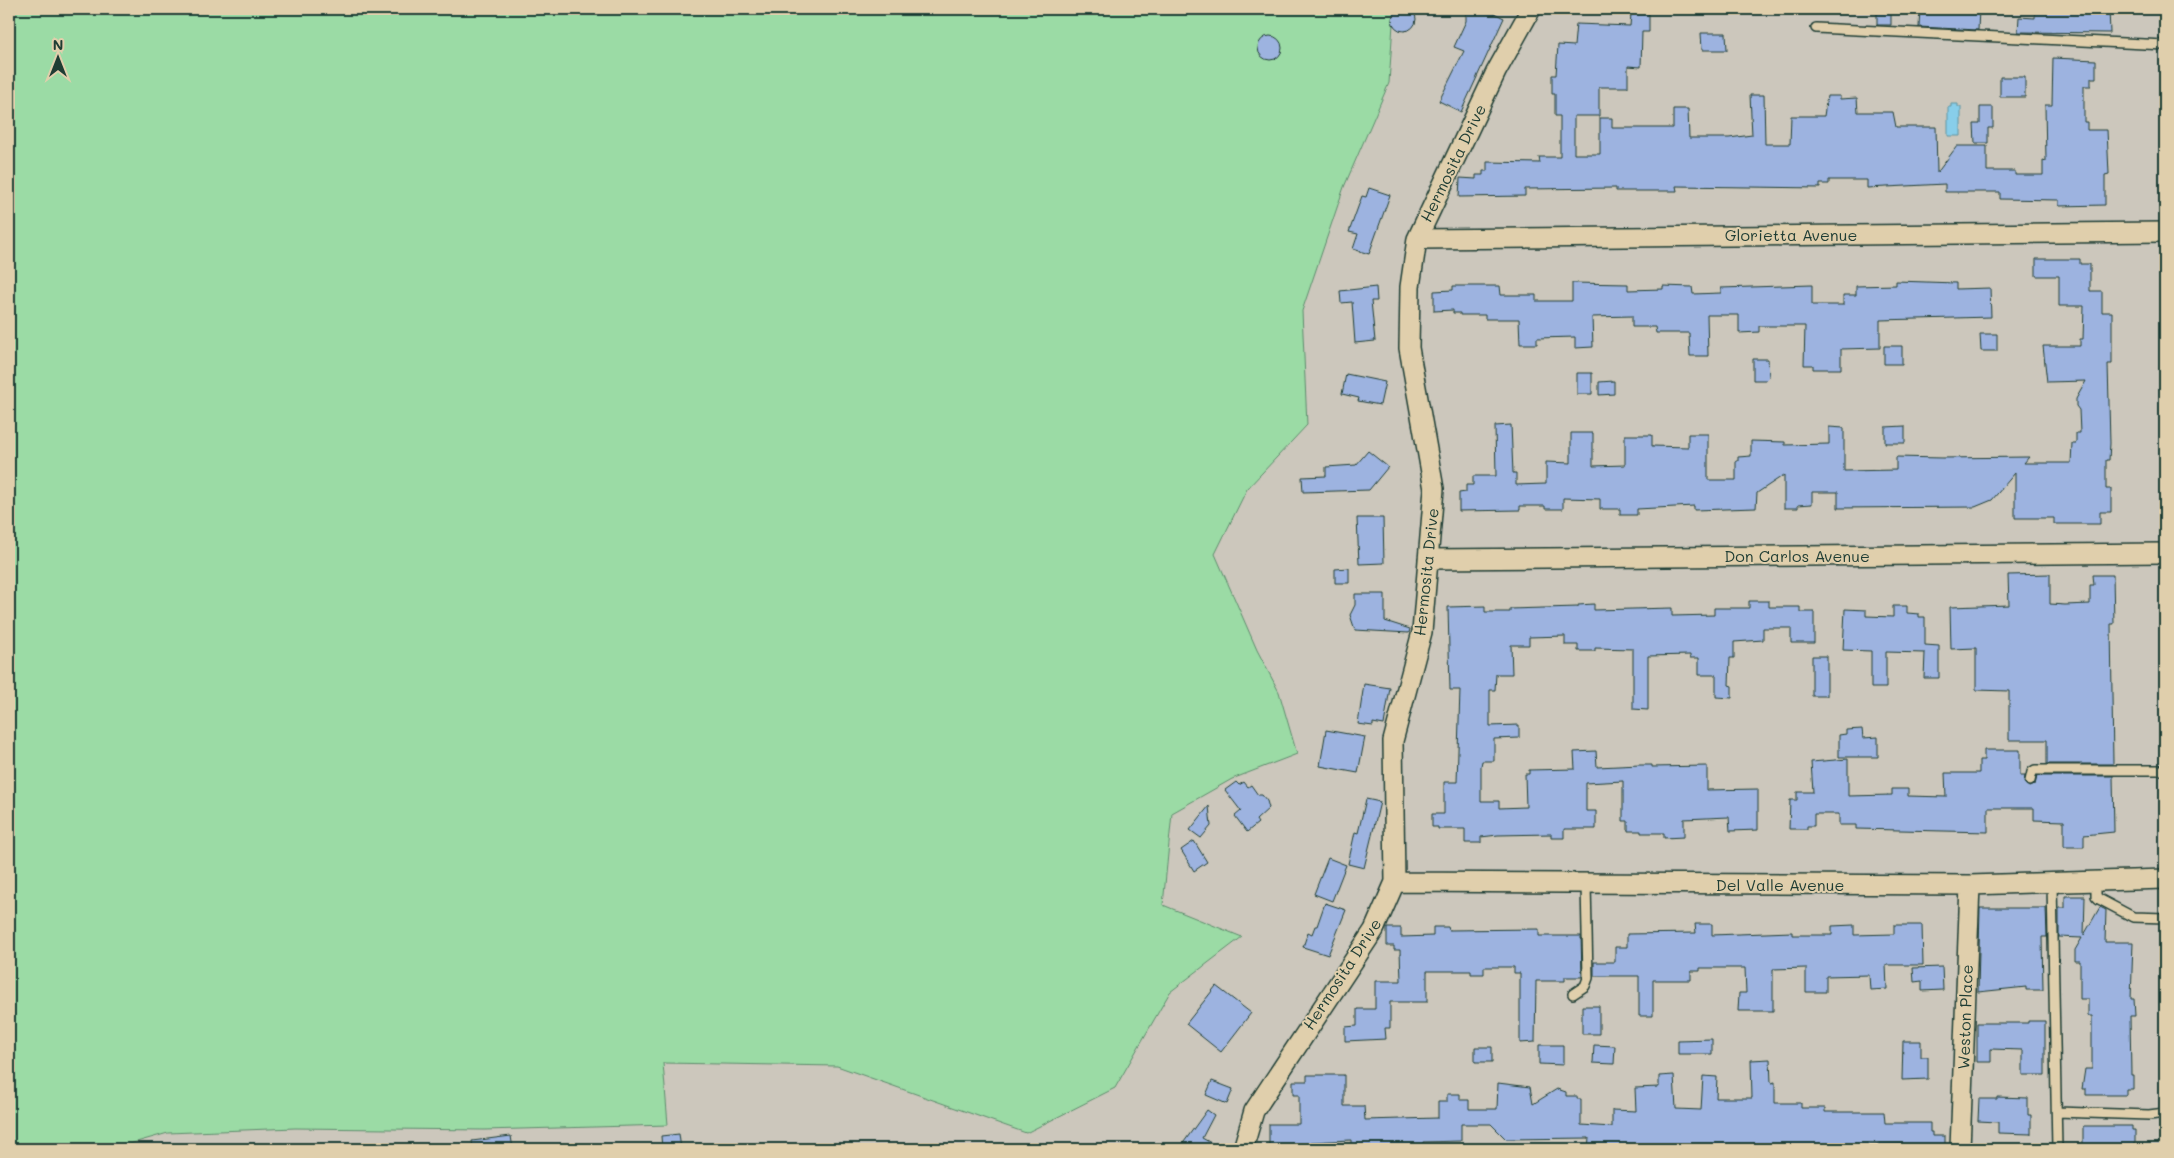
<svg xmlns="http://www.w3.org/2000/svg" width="2174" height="1158" viewBox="0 0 2174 1158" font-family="Mali,sans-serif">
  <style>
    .green { fill: #9bdba5; stroke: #5d8c6c }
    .water { fill: #88ceea; stroke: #5e94a1 }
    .building { fill: #9db3e0; stroke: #1f3d34 }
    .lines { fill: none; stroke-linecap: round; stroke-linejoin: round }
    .service-casing { stroke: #1f3d34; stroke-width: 12 }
    .minor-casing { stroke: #1f3d34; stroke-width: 22 }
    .service { stroke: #e0cfac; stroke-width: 9 }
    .minor { stroke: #e0cfac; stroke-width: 19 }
    .labels { text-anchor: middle; stroke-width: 4; stroke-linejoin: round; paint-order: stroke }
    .street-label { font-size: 16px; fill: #1f3d34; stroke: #e0cfac }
  </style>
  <rect width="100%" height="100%" fill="#ccc7bc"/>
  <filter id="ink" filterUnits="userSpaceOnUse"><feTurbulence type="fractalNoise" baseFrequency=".02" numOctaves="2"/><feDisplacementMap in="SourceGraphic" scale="10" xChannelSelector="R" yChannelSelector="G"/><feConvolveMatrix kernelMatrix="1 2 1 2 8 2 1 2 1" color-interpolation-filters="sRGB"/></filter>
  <g filter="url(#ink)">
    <!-- green -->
    <path class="green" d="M9 9H1394L1389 83 1344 187 1302 311 1307 425 1247 489 1215 554 1257 650 1279 692 1297 754 1232 779 1172 813 1163 905 1242 937 1170 992 1115 1088 1026 1133 837 1066 663 1063 668 1125 484 1130 295 1128 168 1133 112 1149H9Z"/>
    <!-- water -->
    <path class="water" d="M1951 104H1958V107H1961V136H1948V107H1951Z"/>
    <!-- building -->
    <path class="building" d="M1392 19a12 12 0 1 1 24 0a12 12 0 1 1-24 0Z
      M1877 9H1891V25H1877Z
      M1920 9H1979L1978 30 1919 27Z
      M2035 9H2109L2110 33 2018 32 2019 17 2035 18Z
      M1466 12 1494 13 1504 18 1461 112 1439 101 1464 51 1454 47 1466 21Z
      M1631 14H1649V32H1642L1641 67 1628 66V87H1599V116H1574V154H1600V118H1612V128H1673V109H1688L1689 138H1729L1752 135 1750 95H1764L1765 144H1790L1791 116H1824L1827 96H1840V99L1857 98 1858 112H1893L1896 127H1936L1937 173 1957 146H1987V171H2015V175H2043V160L2046 161 2045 105H2052L2053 58 2096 60V78H2091V86H2084V122H2087V130H2107L2109 174 2105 175V205L2059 206V200L2000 199V192H1945V184L1867 188V180H1829V184H1820V188L1676 186 1677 191H1616V188L1525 189V196L1459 197 1460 178 1476 179V175H1483V171H1487V162L1540 163 1539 157H1560V116H1555V94H1552V75H1556L1558 45 1574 46 1576 24 1630 26Z
      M1701 33H1726L1727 50H1702Z
      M1258 48a12 12 0 1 1 24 0a12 12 0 1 1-24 0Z
      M2000 77H2025V97H2000Z
      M1980 107H1993V128H1988V143H1975L1974 124H1980Z
      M1369 188 1390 195 1369 254 1353 249 1358 234 1349 232 1362 196 1366 197Z
      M2036 259H2080V264H2090V291H2102V312H2112V364H2108L2110 443 2109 460H2106V489H2111V512H2100V524H2054V518H2015V473L1992 500 1975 507 1838 508V492H1812V504L1798 505V508H1784V475L1757 493 1756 508 1694 510V506L1637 509V515H1620V509H1600V499L1563 498V509H1545V506H1520V510L1459 511V493L1466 492V485H1473V476H1496L1495 426 1511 425 1513 473H1516V485L1546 484V462L1571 463V433H1593V466L1625 465V435H1652V446L1688 447V434H1708V480H1736V461H1738V457L1751 456V441L1785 442V445L1829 444V427L1844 428V471L1896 470V457L1942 458 2029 457 2024 463H2071L2072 443H2076V433H2080L2079 410 2076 406V399L2086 381 2047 382 2043 346H2080V339H2083L2084 306H2059V276H2036Z
      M1896 281 1956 283V289L1990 288 1991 317 1880 320V348L1841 349V369H1813V365H1804L1805 326H1759V332L1739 333V315H1707L1708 356H1690L1689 333H1656L1655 327H1632V316L1592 317 1593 347 1575 348V337L1537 338V344H1520L1519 319H1485V315H1460V313H1453V310L1434 311V291L1453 290V286H1500L1501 295H1536V301H1572V283L1628 284V290L1663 289V286L1692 287 1693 294 1721 293V288L1812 285V305H1843V295H1856V286L1896 285Z
      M1376 287 1377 301H1371L1375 341 1355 343 1352 302 1341 303 1340 291Z
      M1980 334H1997V351H1981Z
      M1884 346H1902V364H1884Z
      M1753 359H1768L1769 377 1766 380H1753Z
      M1577 373H1592V394H1577Z
      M1346 374 1385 382 1380 405 1358 401 1359 398 1342 394Z
      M1614 381V394L1599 395V382Z
      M1905 426V443H1885V427Z
      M1368 451 1388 467 1369 490 1303 492 1302 477 1326 476V467L1356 465Z
      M1357 518H1383L1384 563 1359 564Z
      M1349 568V583H1335V569Z
      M2050 574V604L2065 605 2090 604V585H2094L2093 575H2113L2114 624H2111L2113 764H2047V740H2009V691L1976 690V648L1951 649 1950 607 2009 605 2008 575Z
      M1355 594H1385V621L1410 629 1409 633 1355 630 1350 615 1355 605Z
      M1749 601H1769V607H1800V612H1814V643H1791V628H1763V640L1734 642V658H1730L1729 685 1732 686V698L1716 697V675H1699V658H1690V655L1648 656V710L1633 709V649L1595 648V651H1578V645H1565V636L1529 637V645H1511L1512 674H1496L1495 690H1490V726L1519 725V738L1494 739V761H1482L1481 766V801H1499V808L1526 807 1525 774H1529V770L1575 769 1574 752 1596 751 1597 767 1640 765H1652V767L1707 766V790L1758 789V830L1730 831 1729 817 1684 819V837L1664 838V833H1641V831H1628V821H1623V781L1586 783V811H1596V829H1564V838H1551V834L1498 835 1481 837V843H1465V829H1438V827H1432V814H1444V782H1457L1460 690H1450L1448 607 1485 606V612H1510V609L1578 607V605L1594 604V610L1672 608V616L1714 615V608H1749Z
      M1893 606H1907V613L1919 614V617H1925V645L1939 646V678H1924L1925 653 1886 652V688H1871V651L1843 650 1845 609 1866 610V616L1893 617Z
      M1812 656H1827V696H1812Z
      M1364 684 1390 688 1384 725 1373 723V726L1358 724Z
      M1862 729 1863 738 1878 737V757H1839V735L1846 734V730Z
      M1326 730 1365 737 1358 773 1320 766Z
      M1984 750H2020V776H2025L2024 783 2029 787 2035 785 2037 776H2113L2114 832 2084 835V847H2064V821L2034 820V808H1988V832L1856 829V825H1839V814H1814V826H1807V829H1789L1790 800H1797V792H1813L1811 762 1848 759V796L1892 795V789H1908V796L1946 797 1945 773H1979V760H1984Z
      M1236 782 1239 785 1244 782 1248 787 1251 785 1258 795H1262L1267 801 1269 808 1256 820 1258 823 1247 832 1235 816 1241 811 1225 790Z
      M1366 799 1380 802 1364 868 1348 864 1355 832 1358 833Z
      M1209 806 1211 826 1201 838 1190 830Z
      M1194 841 1207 862 1194 871 1181 850Z
      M1328 858 1346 865 1332 901 1314 894Z
      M2065 896H2085L2084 935 2100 907 2106 910 2105 942H2133L2131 999H2134L2135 1016H2130L2131 1075H2133V1089H2126V1095H2086V1089H2082L2085 1069H2092V1016H2088V999H2080V961H2075V950L2082 938 2059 937V908H2065Z
      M1325 903 1346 910 1328 955 1303 947 1308 932 1312 934 1315 926H1317Z
      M1980 908H2046L2047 937H2042L2043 990H2026V987L1978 992Z
      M1695 924H1712V935L1792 932V935H1832V926L1854 925V935L1894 934V925H1922L1923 965H1886L1887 989 1870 990 1869 975 1826 976V992H1806V968L1773 969V1011H1738L1739 993H1746L1745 968H1700V971H1691V980H1653V1016H1639V976H1594V962H1615V947H1627V934L1696 933Z
      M1433 927H1448L1449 930 1539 929V936H1581L1582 977H1565V981H1536L1535 1042 1520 1043V973H1514V967H1484V974H1471V971H1427V1002H1390V1028H1385L1386 1039 1345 1041V1027L1357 1026V1009H1375V981H1401L1400 950H1394V946H1387V928H1401V937L1433 936Z
      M1942 967 1943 990 1922 991V981L1914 982 1913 968Z
      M1216 986 1251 1013 1221 1052 1186 1024Z
      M1582 1006H1599V1034H1582Z
      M2028 1021H2045V1075H2023V1050L1991 1049V1062H1977V1023H2028Z
      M1712 1039V1054H1678V1040Z
      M1903 1041H1921V1057H1928V1079L1902 1080Z
      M1539 1045H1563V1065L1539 1064Z
      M1594 1045 1615 1046 1614 1064 1593 1063Z
      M1475 1047H1492V1062H1475Z
      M1770 1059 1771 1083 1775 1082V1103H1801V1108H1825V1112H1884L1885 1123H1930V1132H1932V1136H1945V1149H1900L1901 1144 1850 1145V1149H1588L1589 1138 1506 1139 1491 1124H1461V1141L1423 1142V1149H1351V1140L1311 1142V1149H1269V1124H1299V1095H1293V1081H1307V1075H1344V1106H1364L1365 1120 1438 1118V1102H1447V1094H1460V1100H1469V1109H1497L1498 1083 1530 1087 1533 1104 1557 1089 1566 1092V1096H1577V1099H1581V1125L1612 1127V1110L1636 1111 1635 1088 1659 1087V1076L1674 1075 1676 1109 1701 1110 1703 1076 1717 1077 1716 1098H1752L1751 1060Z
      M1212 1081 1233 1089 1227 1104 1206 1095Z
      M1997 1097 2028 1098V1115H2031V1134L1998 1133V1122L1978 1121 1979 1099H1997Z
      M1207 1110 1214 1115 1202 1138 1222 1149H1179Z
      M2083 1126H2132V1130H2135V1149H2083Z
      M679 1134 681 1149H662L661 1136Z
      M511 1136 513 1149H473L472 1141Z"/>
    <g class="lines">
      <defs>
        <path id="service" d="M1816 28 2165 45
          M2030 781 2032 772 2035 770H2165
          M2096 881V896L2099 899 2133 917 2165 918
          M2052 883 2057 1149
          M1573 994 1585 986 1588 978 1586 884
          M2057 1112 2149 1115 2165 1113"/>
        <path id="minor" d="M1417 239 2165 232
          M1428 559 2165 553
          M1395 882 1970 885 2165 879
          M1243 1149 1254 1111 1374 930 1395 882 1393 741 1422 632 1434 489 1409 348 1410 287 1417 239 1496 72 1531 9
          M1960 1149 1970 885"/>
      </defs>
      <!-- service casing -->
      <use href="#service" class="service-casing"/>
      <!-- minor casing -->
      <use href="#minor" class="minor-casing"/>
      <!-- service -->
      <use href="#service" class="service"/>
      <!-- minor -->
      <use href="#minor" class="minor"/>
    </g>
  </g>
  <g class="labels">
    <!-- street labels -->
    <g class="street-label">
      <text transform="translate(1453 163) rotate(-64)" y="6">Hermosita Drive</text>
      <text x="1791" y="241">Glorietta Avenue</text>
      <text x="1797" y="562">Don Carlos Avenue</text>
      <text transform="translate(1426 572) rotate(-84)" y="6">Hermosita Drive</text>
      <text x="1780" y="891">Del Valle Avenue</text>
      <text transform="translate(1342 974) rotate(-57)" y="6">Hermosita Drive</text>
      <text transform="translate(1965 1017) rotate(-88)" y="6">Weston Place</text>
    </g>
  </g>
  <!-- margin -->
  <rect width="2174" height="1158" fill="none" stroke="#e0cfac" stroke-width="30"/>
  <rect x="15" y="15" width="2144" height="1128" fill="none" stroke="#1f3d34" stroke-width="2" filter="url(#ink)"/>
  <!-- north arrow -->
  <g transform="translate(58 58)" stroke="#e0cfac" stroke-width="4" paint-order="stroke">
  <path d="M0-4L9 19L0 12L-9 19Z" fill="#1f3d34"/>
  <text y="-8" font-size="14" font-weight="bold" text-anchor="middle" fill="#1f3d34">N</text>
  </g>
</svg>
